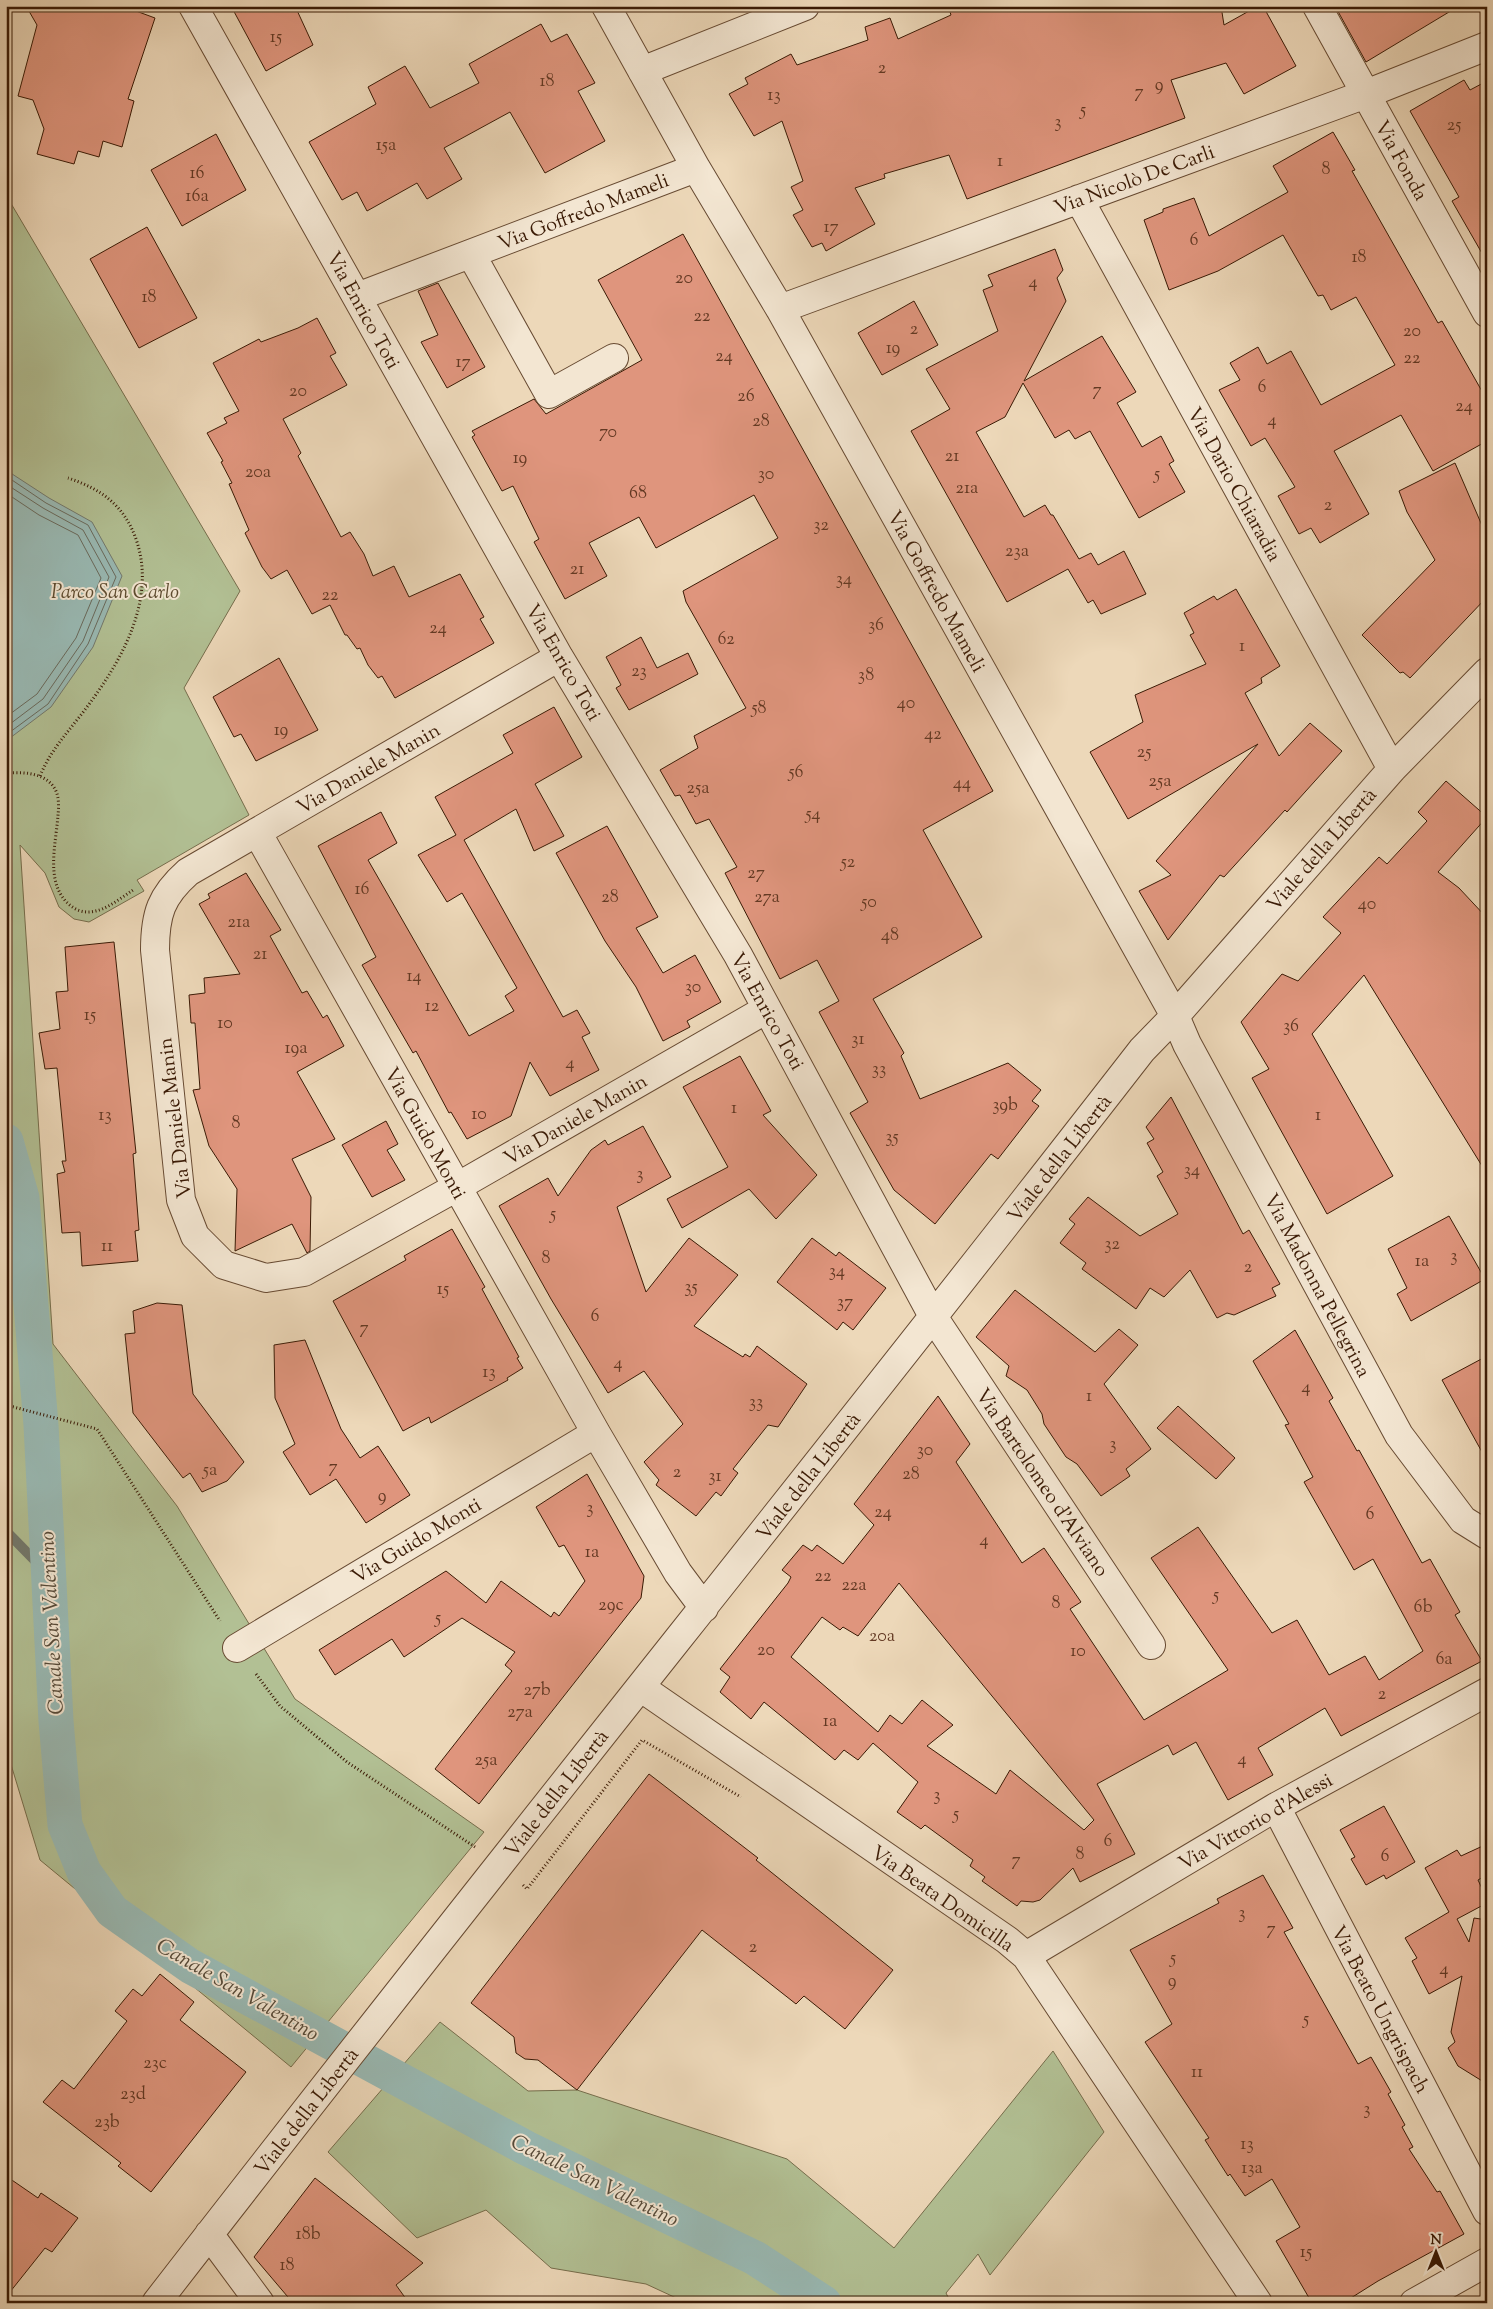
<svg xmlns="http://www.w3.org/2000/svg" width="1493" height="2309" viewBox="0 0 1493 2309" font-family="'Sorts Mill Goudy',serif">
  <style>
    .green { fill: #b2c094; stroke: #766d4c }
    .water { fill: #99b9b3; stroke: #73796d }
    .lines { fill: none; stroke-linecap: round; stroke-linejoin: round }
    .shore { stroke: #6a6a5c; stroke-width: 1 }
    .stream { stroke: #73796d; stroke-width: 10 }
    .canal { stroke: #99b9b3; stroke-width: 35 }
    .building { fill: #df957d; stroke: #3a1a05; fill-rule: evenodd }
    .minor-casing { stroke: #674a32; stroke-width: 30 }
    .path { stroke: #3a1a05; stroke-width: 3; stroke-dasharray: 1 2.5; stroke-linecap: butt }
    .minor { stroke: #f3e6d2; stroke-width: 28 }
    .labels { text-anchor: middle; stroke-width: 4; stroke-linejoin: round; paint-order: stroke }
    .number-label { font-size: 18px; fill: #633923 }
    .street-label { font-size: 20px; fill: #3a1a05; stroke: #f3e6d2 }
    .park-label { font-size: 20px; font-style: italic; fill: #5e4c30; stroke: #f3e6d2 }
    .water-label { font-size: 21px; font-style: italic; fill: #564a39; stroke: #f3e6d2 }
  </style>
  <rect width="100%" height="100%" fill="#edd8b9"/>
  <filter id="stains"><feTurbulence type="fractalNoise" baseFrequency=".004" numOctaves="4"/><feColorMatrix values="0 0 0 0 .2 0 0 0 0 .09 0 0 0 0 .02 0 0 0 .5 -.17"/></filter>
  <radialGradient id="worn" r=".72"><stop offset=".6" stop-color="#630" stop-opacity="0"/><stop offset="1" stop-color="#630" stop-opacity=".3"/></radialGradient>
  <!-- green -->
  <path class="green" d="M6 195 240 591 184 688 249 815 137 880 144 891 89 922 74 919 59 907 45 873 20 845 53 1344 177 1506 295 1699 484 1832 291 2067 40 1860 6 1748Z
    M440 2022 528 2091 577 2090 787 2159 894 2248 1053 2051 1104 2132 990 2275 978 2254 946 2293 951 2303H687L646 2284 551 2268 486 2210 417 2238 328 2152Z"/>
  <!-- water -->
  <path class="water" d="M6 470 49 498 92 522 122 576 93 647 51 707 6 741Z"/>
  <g class="lines">
    <!-- shore -->
    <path class="shore" d="M6 476 46 503 88 525 116 577 88 644 48 704 6 735
      M6 484 43 508 83 530 109 577 83 641 43 699 6 727
      M6 493 39 515 78 535 101 578 76 638 37 694 6 717"/>
    <!-- stream -->
    <path class="stream" d="M6 1531 49 1575"/>
    <!-- canal -->
    <path class="canal" d="M6 1141 22 1198 41 1425 56 1721 65 1825 84 1872 112 1911 190 1966 526 2148 755 2258 824 2303"/>
  </g>
  <!-- building -->
  <path class="building" d="M26 6H133L136 11 155 18 128 99 134 101 122 147 103 141 99 157 78 151 74 164 37 154 44 129 33 100 18 96 37 25Z
    M231 6H295L313 45 266 71Z
    M948 6H1221L1224 25 1258 6H1263L1296 66 1244 94 1226 63 1171 80 1185 118 967 199 949 155 884 174 885 178 855 188 875 224 826 251 822 243 812 247 793 215 803 210 791 187 803 181 782 121 754 136 729 94 748 84 745 78 791 54 797 65 868 40 865 27 890 18 898 39 951 15Z
    M1335 6H1459L1366 62Z
    M541 24 551 42 567 34 595 83 578 91 605 141 545 173 510 112 444 148 462 179 427 199 417 183 367 211 357 192 342 200 309 142 376 104 368 87 405 66 430 108 479 83 469 64Z
    M1464 80 1470 90 1487 81V262L1452 201 1459 197 1410 111Z
    M1333 132 1355 170 1352 171 1438 323 1442 321 1487 400V441L1433 471 1401 415 1334 451 1369 514 1320 543 1311 528 1299 534 1278 496 1295 487 1265 438 1251 446 1219 390 1240 380 1230 363 1258 347 1267 364 1291 351 1321 405 1395 365 1356 297 1331 310 1323 295 1318 296 1283 235 1218 271 1169 290 1144 220 1163 212V209L1194 198 1209 236 1288 192 1273 166Z
    M216 134 246 190 182 226 151 170Z
    M147 227 197 318 139 348 90 259Z
    M683 234 993 791 923 830 982 937 873 999 904 1053 901 1056 920 1099 1008 1063 1041 1090 1032 1101 1039 1106 998 1159 991 1154 935 1224 894 1190 850 1113 868 1102 819 1012 839 1001 817 960 780 979 725 873 737 867 709 819 696 824 680 795 675 796 660 770 698 748 694 736 746 708 686 602 683 591 778 538 754 495 656 548 639 517 589 543 607 576 565 599 534 542 539 539 513 486 502 491 472 437 475 435 472 431 534 399 546 414 642 360 598 280Z
    M1055 249 1063 270 1057 278 1066 301 1024 381 1102 336 1136 392 1117 403 1142 447 1161 436 1174 461 1169 464 1185 492 1139 518 1090 431 1075 439 1069 430 1055 438 1023 383 1005 417 976 432 1024 517 1045 505 1051 515H1053L1079 559 1091 553 1098 565 1124 551 1146 594 1101 614 1093 600 1088 603 1068 569 1007 602 911 431 950 409 926 369 998 331 983 290 993 286 988 275Z
    M438 283 485 367 447 388 421 342 438 335 418 291Z
    M914 301 938 345 882 375 858 333Z
    M317 318 336 353 330 356 347 385 283 419 301 453 298 456 341 537 350 532 364 554 373 576 394 566 409 597 460 574 484 617 480 619 494 643 395 698 382 676 378 678 368 665 360 648 357 649 347 635H345L330 605 312 614 287 570 271 579 262 567 245 533 249 530 229 484 232 483 221 462 223 461 207 433 227 423 224 418 239 411 213 363 259 339 261 342 298 328Z
    M1455 463 1487 537V597L1410 678 1403 672 1400 673 1362 635 1435 560 1407 512 1399 491Z
    M1236 589 1280 666 1261 678 1262 683 1245 693 1279 756 1310 723 1342 751 1287 812 1285 810 1224 877 1220 875 1168 940 1139 891 1171 875 1156 861 1258 744 1128 819 1090 752 1143 722 1135 695 1206 664 1190 635 1194 633 1184 613 1214 596 1217 600Z
    M641 637 657 668 688 653 698 674 629 710 616 688 621 685 606 657Z
    M279 658 318 730 256 761 241 734 234 737 213 697Z
    M554 707 582 757 535 784 564 836 534 851 516 809 464 840 563 1017 577 1010 590 1033 582 1037 599 1070 550 1096 530 1062 511 1116 467 1139 451 1112 449 1113 416 1051 413 1053 362 965 376 957 318 846 381 812 397 843 368 860 469 1036 514 1011 505 996 517 988 462 893 447 902 418 855 456 835 435 797 513 753 503 735Z
    M1446 781 1487 817 1438 872 1459 888 1487 918V1174L1364 975 1312 1034 1393 1176 1327 1214 1252 1078 1269 1069 1241 1022 1282 974 1298 981 1341 933 1323 917 1379 857 1387 864 1427 821 1418 812Z
    M607 826 658 917 636 928 663 973 695 955 721 1002 687 1021 690 1027 663 1041 636 987 605 941 556 853Z
    M246 873 281 930 270 936 302 993 307 991 323 1018 327 1015 344 1046 297 1072 335 1139 292 1159 311 1197 310 1251 307 1253 292 1224 235 1251 237 1189 209 1146 193 1090 200 1089 195 1023H191L189 995 205 993 204 978 240 974 199 904 210 898 208 894Z
    M114 942 136 1153 133 1154 139 1230 135 1231 138 1261 82 1266 80 1232 62 1233 57 1174 65 1172 62 1161H66L57 1068 45 1069 39 1033 60 1029 56 992 68 991 65 947Z
    M740 1056 771 1111 763 1115 817 1175 776 1219 749 1189 682 1228 667 1199 728 1167 683 1087Z
    M1171 1097 1243 1234 1249 1230 1280 1284 1272 1288 1276 1296 1234 1315 1227 1313 1217 1318 1190 1270 1164 1297 1150 1288 1136 1309 1082 1269 1086 1263 1060 1243 1075 1224 1069 1219 1088 1197 1140 1236 1178 1214 1157 1176 1163 1172 1147 1143 1154 1139 1146 1127Z
    M386 1121 398 1144 387 1150 405 1180 372 1197 342 1145Z
    M643 1126 671 1177 617 1207 646 1292 689 1238 738 1275 694 1326 743 1357 745 1354 750 1357 757 1346 807 1384 778 1427 768 1425 733 1469 738 1473 721 1496 716 1492 696 1516 656 1485 659 1480 644 1462 683 1424 644 1371 608 1393 551 1299 499 1206 548 1178 558 1196 591 1150 605 1140 608 1145Z
    M1449 1216 1485 1279 1411 1321 1397 1294 1407 1288 1388 1249Z
    M452 1229 485 1287 482 1289 519 1357 517 1358 523 1368 507 1378 508 1380 431 1423 429 1417 403 1431 333 1301 406 1260 404 1256Z
    M812 1238 836 1256 839 1252 886 1288 853 1330 843 1322 837 1330 777 1282Z
    M1015 1290 1095 1352 1119 1329 1138 1345 1104 1384 1151 1449 1126 1469 1130 1476 1101 1496 1077 1464 1066 1457 1044 1424 1042 1414 1027 1390 1006 1376 1009 1366 976 1337Z
    M157 1303 182 1305 193 1394 244 1462 227 1481 202 1492 190 1473 183 1478 133 1413 125 1334 135 1333 133 1311Z
    M1295 1330 1333 1398 1329 1401 1357 1451 1359 1450 1422 1563 1430 1559 1460 1612 1455 1615 1482 1661 1341 1736 1325 1708 1258 1748 1273 1775 1228 1800 1196 1742 1173 1755 1168 1745 1097 1784 1135 1854 1080 1882 1073 1868 1040 1900 1033 1902 1021 1901 1017 1906 982 1881 985 1877 970 1866 973 1860 925 1825 921 1829 897 1812 918 1782 873 1743 858 1760 844 1750 835 1760 764 1702 751 1719 720 1692 730 1677 720 1669 788 1583 791 1577 782 1570 803 1545 812 1551 817 1545 843 1564 874 1525 854 1504 938 1396 970 1444 956 1462 1022 1563 1044 1548 1081 1602 1070 1609 1144 1720 1228 1670 1151 1558 1198 1527 1272 1633 1297 1620 1329 1675 1365 1656 1379 1680 1423 1651 1373 1559 1354 1570 1304 1482 1313 1477 1285 1425 1289 1424 1253 1361ZM899 1583 1094 1820 1084 1830 1010 1770 996 1794 927 1746 953 1725 922 1700 902 1724 890 1715 878 1732 791 1657 822 1617 840 1630 843 1627 858 1636Z
    M305 1340 341 1429 360 1458 378 1446 410 1495 366 1523 336 1479 310 1495 283 1452 295 1444 275 1398 274 1345Z
    M1487 1356V1461L1442 1380Z
    M1178 1406 1235 1458 1216 1479 1157 1428Z
    M587 1474 644 1576 641 1598 479 1804 435 1769 512 1671 505 1665 515 1652 462 1618 404 1657 392 1639 335 1675 319 1650 446 1571 486 1603 501 1581 551 1617 554 1612 559 1616 585 1581 564 1545 559 1547 536 1507Z
    M649 1774 758 1858 756 1860 893 1970 845 2029 804 1996 796 2004 702 1930 577 2090 538 2060 525 2059 516 2053 514 2037 471 2003Z
    M1384 1806 1415 1862 1386 1879 1384 1875 1366 1885 1351 1859 1355 1857 1340 1830Z
    M1487 1844V1875L1478 1880 1487 1899V1903L1457 1919 1469 1942 1474 1918 1487 1920V2084L1458 2066 1448 2048 1455 2042 1451 2032 1462 1976 1429 1994 1412 1961 1417 1958 1405 1938 1449 1912 1425 1868 1457 1850 1461 1856Z
    M1263 1875 1293 1928 1284 1932 1358 2064 1371 2057 1391 2092 1388 2094 1405 2125 1402 2127 1413 2147 1409 2149 1437 2192 1440 2191 1464 2234 1378 2281 1343 2303H1312L1276 2241 1300 2227 1272 2179 1245 2196 1230 2174 1228 2176 1205 2140 1209 2138 1145 2042 1172 2024 1130 1950 1219 1903 1217 1899Z
    M160 1974 194 2002 180 2020 246 2072 151 2192 118 2166 121 2163 43 2102 62 2080 74 2089 127 2021 115 2011 133 1989 142 1996Z
    M6 2176 38 2198 41 2193 78 2218 52 2252 45 2248 6 2297Z
    M315 2178 423 2263 396 2285 409 2303H293L254 2257Z"/>
  <g class="lines">
    <defs>
      <path id="minor" d="M193 6 559 657 738 955 934 1318 1151 1645
        M606 6 696 168 780 309 1175 1016 1187 1044 1399 1435 1463 1520 1487 1535
        M1317 6 1487 313
        M642 71 805 6
        M1079 199 1392 769
        M471 254 549 394 614 358
        M357 297 696 168
        M780 309 1366 94 1487 46
        M559 657 188 872C161 896 155 914 155 950L181 1200 195 1236 224 1265 266 1278 304 1272 457 1187 767 1009
        M257 832 596 1433 678 1573 704 1608
        M237 1648 596 1433
        M640 1687 1007 1940 1026 1956 1258 2303
        M1276 1807 1487 2211
        M1026 1956 1276 1807 1487 1692
        M209 2234 260 2303
        M156 2303C481 1882 816 1470 1142 1050L1175 1016 1392 769 1487 672
        M1414 2303 1487 2262"/>
    </defs>
    <!-- minor casing -->
    <use href="#minor" class="minor-casing"/>
    <!-- path -->
    <path class="path" d="M6 773C23 772 45 772 55 789 59 796 59 807 58 815 56 845 44 885 71 906 92 922 115 902 133 890
      M40 776C51 749 70 730 87 707 122 660 157 599 136 539 124 505 101 489 68 478
      M6 1405 97 1429 220 1621
      M256 1674 280 1706 347 1762 475 1847
      M523 1885 527 1889 642 1740 741 1797"/>
    <!-- minor -->
    <use href="#minor" class="minor"/>
  </g>
  <g class="labels">
    <!-- number labels -->
    <g class="number-label">
      <text x="276" y="42">15</text>
      <text x="882" y="73">2</text>
      <text x="547" y="86">18</text>
      <text x="1159" y="90">9</text>
      <text x="1139" y="97">7</text>
      <text x="774" y="100">13</text>
      <text x="1083" y="115">5</text>
      <text x="1058" y="127">3</text>
      <text x="1454" y="130">25</text>
      <text x="386" y="150">15a</text>
      <text x="1000" y="166">1</text>
      <text x="1326" y="174">8</text>
      <text x="197" y="178">16</text>
      <text x="197" y="201">16a</text>
      <text x="831" y="232">17</text>
      <text x="1194" y="245">6</text>
      <text x="1359" y="262">18</text>
      <text x="684" y="283">20</text>
      <text x="1033" y="287">4</text>
      <text x="149" y="302">18</text>
      <text x="702" y="321">22</text>
      <text x="914" y="334">2</text>
      <text x="1412" y="336">20</text>
      <text x="893" y="353">19</text>
      <text x="724" y="361">24</text>
      <text x="1412" y="363">22</text>
      <text x="463" y="367">17</text>
      <text x="1262" y="392">6</text>
      <text x="1097" y="395">7</text>
      <text x="298" y="396">20</text>
      <text x="746" y="401">26</text>
      <text x="1464" y="411">24</text>
      <text x="1272" y="425">4</text>
      <text x="761" y="426">28</text>
      <text x="608" y="437">70</text>
      <text x="952" y="461">21</text>
      <text x="520" y="463">19</text>
      <text x="258" y="477">20a</text>
      <text x="766" y="479">30</text>
      <text x="1157" y="479">5</text>
      <text x="967" y="493">21a</text>
      <text x="638" y="498">68</text>
      <text x="1328" y="510">2</text>
      <text x="821" y="530">32</text>
      <text x="1017" y="556">23a</text>
      <text x="577" y="574">21</text>
      <text x="844" y="584">34</text>
      <text x="330" y="600">22</text>
      <text x="876" y="630">36</text>
      <text x="438" y="633">24</text>
      <text x="726" y="644">62</text>
      <text x="1242" y="651">1</text>
      <text x="639" y="676">23</text>
      <text x="866" y="680">38</text>
      <text x="906" y="708">40</text>
      <text x="759" y="713">58</text>
      <text x="281" y="735">19</text>
      <text x="933" y="739">42</text>
      <text x="1144" y="757">25</text>
      <text x="796" y="777">56</text>
      <text x="1160" y="786">25a</text>
      <text x="962" y="788">44</text>
      <text x="698" y="793">25a</text>
      <text x="813" y="819">54</text>
      <text x="848" y="867">52</text>
      <text x="756" y="878">27</text>
      <text x="362" y="894">16</text>
      <text x="610" y="902">28</text>
      <text x="767" y="902">27a</text>
      <text x="869" y="907">50</text>
      <text x="1367" y="909">40</text>
      <text x="239" y="927">21a</text>
      <text x="890" y="940">48</text>
      <text x="260" y="959">21</text>
      <text x="414" y="981">14</text>
      <text x="693" y="992">30</text>
      <text x="432" y="1011">12</text>
      <text x="90" y="1020">15</text>
      <text x="225" y="1028">10</text>
      <text x="1291" y="1031">36</text>
      <text x="858" y="1044">31</text>
      <text x="296" y="1053">19a</text>
      <text x="570" y="1068">4</text>
      <text x="879" y="1074">33</text>
      <text x="1005" y="1110">39b</text>
      <text x="734" y="1113">1</text>
      <text x="479" y="1119">10</text>
      <text x="105" y="1120">13</text>
      <text x="1318" y="1120">1</text>
      <text x="236" y="1128">8</text>
      <text x="892" y="1142">35</text>
      <text x="1192" y="1175">34</text>
      <text x="640" y="1179">3</text>
      <text x="553" y="1219">5</text>
      <text x="1112" y="1249">32</text>
      <text x="107" y="1251">11</text>
      <text x="1454" y="1261">3</text>
      <text x="546" y="1263">8</text>
      <text x="1422" y="1266">1a</text>
      <text x="1248" y="1272">2</text>
      <text x="837" y="1276">34</text>
      <text x="691" y="1292">35</text>
      <text x="443" y="1294">15</text>
      <text x="845" y="1307">37</text>
      <text x="595" y="1321">6</text>
      <text x="364" y="1333">7</text>
      <text x="618" y="1368">4</text>
      <text x="489" y="1377">13</text>
      <text x="1306" y="1392">4</text>
      <text x="1089" y="1401">1</text>
      <text x="756" y="1407">33</text>
      <text x="1113" y="1449">3</text>
      <text x="925" y="1455">30</text>
      <text x="333" y="1472">7</text>
      <text x="210" y="1475">5a</text>
      <text x="677" y="1477">2</text>
      <text x="911" y="1479">28</text>
      <text x="715" y="1481">31</text>
      <text x="382" y="1501">9</text>
      <text x="590" y="1513">3</text>
      <text x="883" y="1517">24</text>
      <text x="1370" y="1519">6</text>
      <text x="984" y="1545">4</text>
      <text x="592" y="1557">1a</text>
      <text x="823" y="1581">22</text>
      <text x="854" y="1590">22a</text>
      <text x="1216" y="1600">5</text>
      <text x="1056" y="1608">8</text>
      <text x="611" y="1610">29c</text>
      <text x="1423" y="1612">6b</text>
      <text x="438" y="1623">5</text>
      <text x="882" y="1641">20a</text>
      <text x="766" y="1655">20</text>
      <text x="1078" y="1656">10</text>
      <text x="1444" y="1664">6a</text>
      <text x="537" y="1695">27b</text>
      <text x="1382" y="1699">2</text>
      <text x="520" y="1717">27a</text>
      <text x="830" y="1726">1a</text>
      <text x="1242" y="1764">4</text>
      <text x="486" y="1765">25a</text>
      <text x="937" y="1800">3</text>
      <text x="956" y="1819">5</text>
      <text x="1108" y="1846">6</text>
      <text x="1080" y="1859">8</text>
      <text x="1385" y="1861">6</text>
      <text x="1016" y="1865">7</text>
      <text x="1242" y="1918">3</text>
      <text x="1271" y="1934">7</text>
      <text x="753" y="1952">2</text>
      <text x="1173" y="1963">5</text>
      <text x="1444" y="1974">4</text>
      <text x="1172" y="1986">9</text>
      <text x="1306" y="2024">5</text>
      <text x="155" y="2068">23c</text>
      <text x="1197" y="2077">11</text>
      <text x="133" y="2099">23d</text>
      <text x="1367" y="2114">3</text>
      <text x="107" y="2127">23b</text>
      <text x="1247" y="2149">13</text>
      <text x="1252" y="2173">13a</text>
      <text x="308" y="2239">18b</text>
      <text x="1306" y="2257">15</text>
      <text x="287" y="2270">18</text>
    </g>
    <!-- street labels -->
    <g class="street-label">
      <text transform="translate(1402 160) rotate(61)" y="7">Via Fonda</text>
      <text transform="translate(1134 179) rotate(-20)" y="7">Via Nicolò De Carli</text>
      <text transform="translate(583 211) rotate(-21)" y="7">Via Goffredo Mameli</text>
      <text transform="translate(364 310) rotate(61)" y="7">Via Enrico Toti</text>
      <text transform="translate(1235 484) rotate(61)" y="7">Via Dario Chiaradia</text>
      <text transform="translate(937 591) rotate(61)" y="7">Via Goffredo Mameli</text>
      <text transform="translate(564 662) rotate(60)" y="7">Via Enrico Toti</text>
      <text transform="translate(368 768) rotate(-30)" y="7">Via Daniele Manin</text>
      <text transform="translate(1321 849) rotate(-49)" y="7">Viale della Libertà</text>
      <text transform="translate(768 1011) rotate(61)" y="7">Via Enrico Toti</text>
      <text transform="translate(174 1118) rotate(-97)" y="7">Via Daniele Manin</text>
      <text transform="translate(575 1119) rotate(-30)" y="7">Via Daniele Manin</text>
      <text transform="translate(426 1133) rotate(61)" y="7">Via Guido Monti</text>
      <text transform="translate(1059 1158) rotate(-52)" y="7">Viale della Libertà</text>
      <text transform="translate(1318 1285) rotate(62)" y="7">Via Madonna Pellegrina</text>
      <text transform="translate(808 1476) rotate(-52)" y="7">Viale della Libertà</text>
      <text transform="translate(1043 1482) rotate(56)" y="7">Via Bartolomeo d'Alviano</text>
      <text transform="translate(416 1540) rotate(-31)" y="7">Via Guido Monti</text>
      <text transform="translate(556 1793) rotate(-52)" y="7">Viale della Libertà</text>
      <text transform="translate(1255 1821) rotate(-30)" y="7">Via Vittorio d'Alessi</text>
      <text transform="translate(943 1898) rotate(35)" y="7">Via Beata Domicilla</text>
      <text transform="translate(1381 2009) rotate(62)" y="7">Via Beato Ungrispach</text>
      <text transform="translate(306 2111) rotate(-52)" y="7">Viale della Libertà</text>
    </g>
    <!-- park labels -->
    <g class="park-label">
      <text x="115" y="598">Parco San Carlo</text>
    </g>
    <!-- water labels -->
    <g class="water-label">
      <text transform="translate(51 1623) rotate(-93)" y="7">Canale San Valentino</text>
      <text transform="translate(238 1989) rotate(30)" y="7">Canale San Valentino</text>
      <text transform="translate(595 2180) rotate(26)" y="7">Canale San Valentino</text>
    </g>
  </g>
  <!-- margin -->
  <rect width="1493" height="2309" fill="none" stroke="#edd8b9" stroke-width="25"/>
  <rect x="8" y="8" width="1478" height="2294" fill="none" stroke="#3a1a05" stroke-width="2.5"/>
  <rect x="12" y="12" width="1468" height="2284" fill="none" stroke="#3a1a05"/>
  <!-- north arrow -->
  <g transform="translate(1436 2252)" stroke="#f3e6d2" stroke-width="4" paint-order="stroke">
  <path d="M0-4L9 19L0 12L-9 19Z" fill="#3a1a05"/>
  <text y="-8" font-size="14" font-weight="bold" text-anchor="middle" fill="#3a1a05">N</text>
  </g>
  <rect width="100%" height="100%" filter="url(#stains)"/>
  <rect width="100%" height="100%" fill="url(#worn)"/>
</svg>
